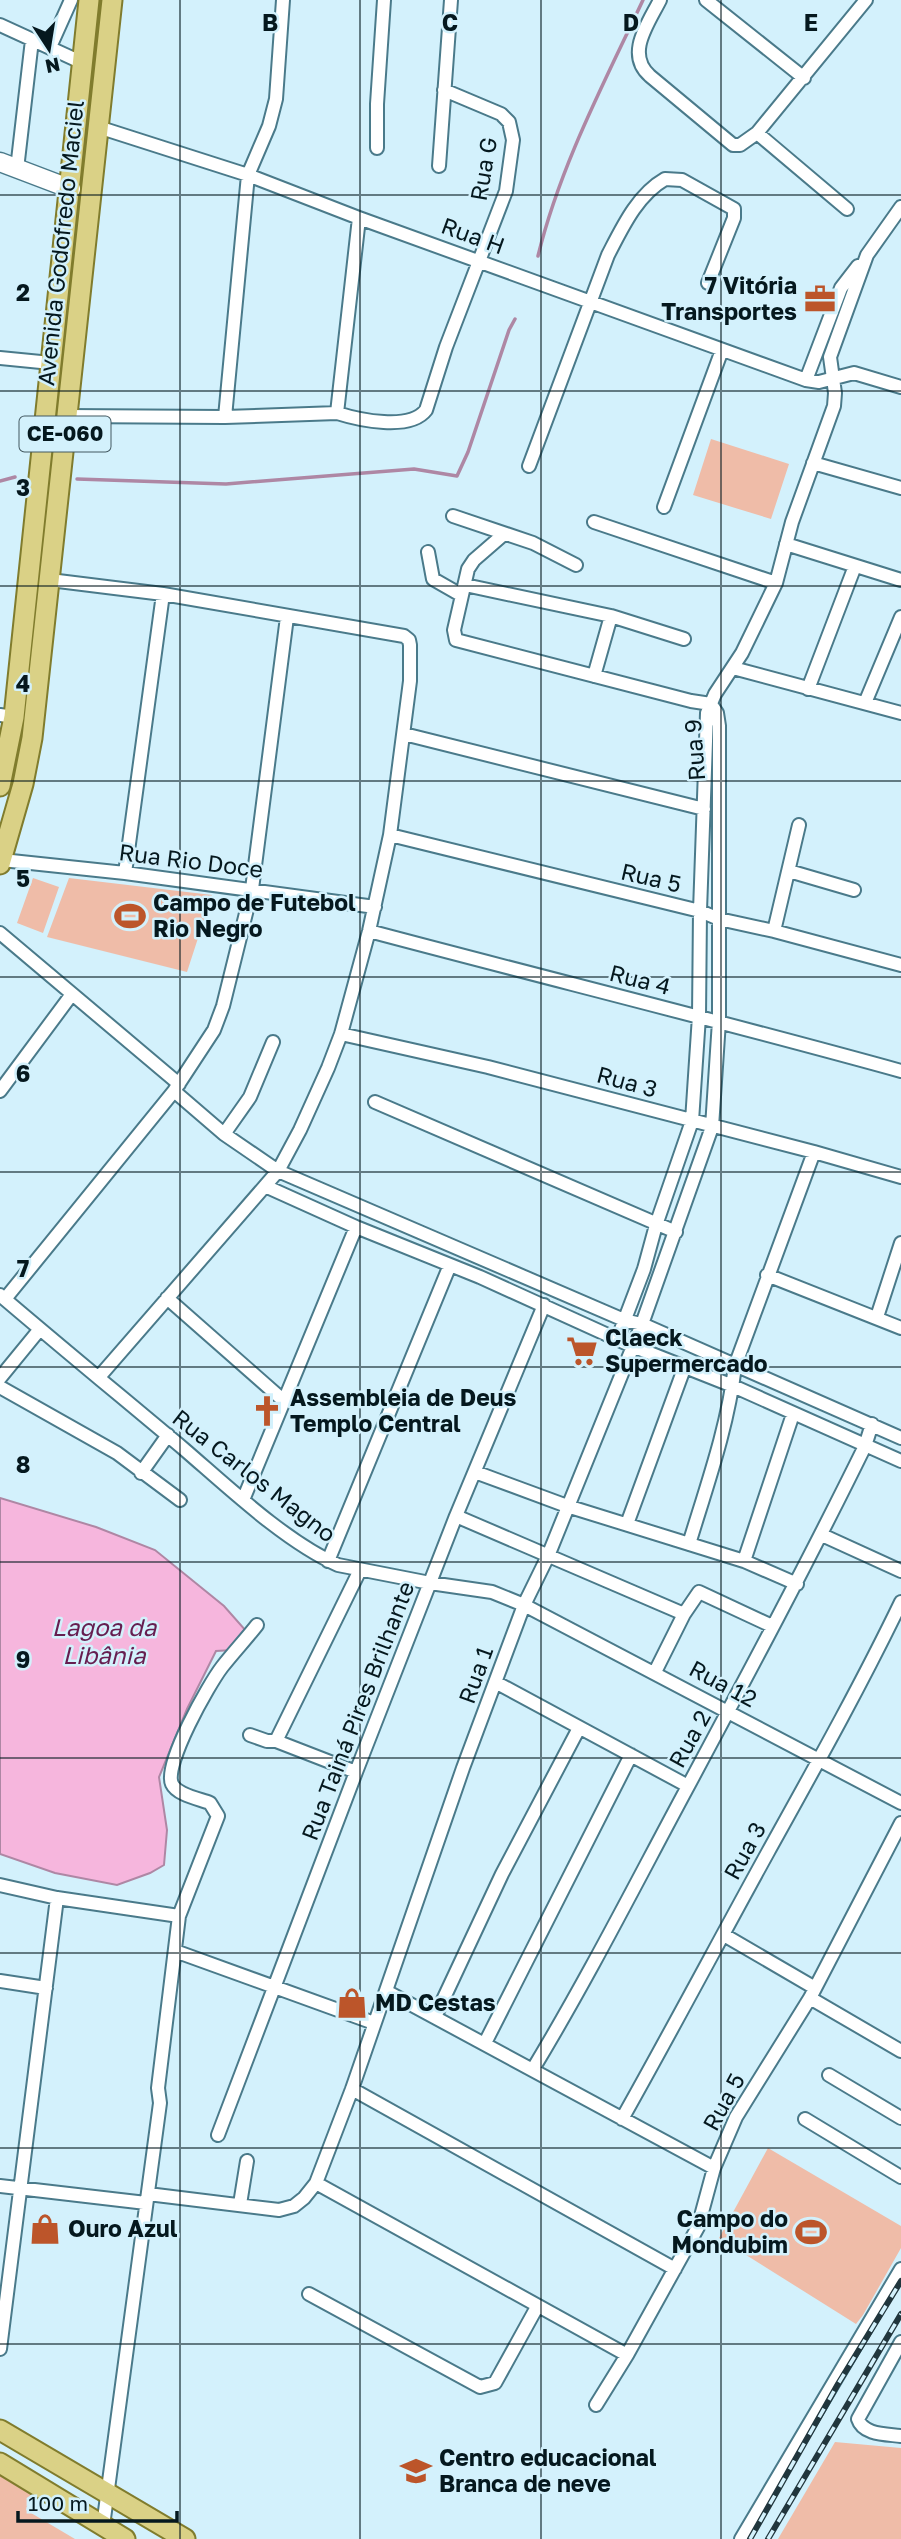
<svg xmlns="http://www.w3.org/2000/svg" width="901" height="2539" viewBox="0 0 901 2539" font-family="'Golos Text',sans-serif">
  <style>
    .green { fill: #efbca8 }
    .water { fill: #f6b6dd; stroke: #ae87a4; stroke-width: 2 }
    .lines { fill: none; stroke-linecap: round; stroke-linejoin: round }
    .stream { stroke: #ae87a4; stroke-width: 3.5 }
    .street-casing { stroke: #4a7a8a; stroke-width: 16 }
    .secondary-casing { stroke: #4a7a8a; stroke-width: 21 }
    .primary-casing { stroke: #807c2d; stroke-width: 23 }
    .street { stroke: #fff; stroke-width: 12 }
    .secondary { stroke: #fff; stroke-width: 18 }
    .primary { stroke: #dad186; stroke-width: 19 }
    .rail-casing { stroke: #21363d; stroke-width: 6 }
    .rail { stroke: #d3f1fc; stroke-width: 3.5; stroke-dasharray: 10; stroke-linecap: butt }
    .grid { fill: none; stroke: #05181e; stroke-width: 2; stroke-opacity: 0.55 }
    .labels { text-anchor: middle; stroke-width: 5; stroke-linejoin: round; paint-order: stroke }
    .shield { fill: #d3f1fc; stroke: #435961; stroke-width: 2 }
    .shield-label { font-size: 21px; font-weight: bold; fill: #05181e }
    .street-label { font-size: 23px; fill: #05181e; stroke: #d3f1fc }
    .poi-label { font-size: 23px; font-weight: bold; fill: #05181e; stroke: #d3f1fc; text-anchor: start }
    .water-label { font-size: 24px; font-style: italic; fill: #661d50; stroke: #d3f1fc }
    .grid-label { font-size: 23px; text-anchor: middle; font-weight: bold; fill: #05181e; stroke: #d3f1fc; stroke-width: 5; stroke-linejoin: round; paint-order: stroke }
  </style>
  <rect width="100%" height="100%" fill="#d3f1fc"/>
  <!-- green -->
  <path class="green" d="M711 439 789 464 771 519 693 495Z
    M33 878 59 887 43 933 17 923Z
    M69 878 212 895 187 972 47 937Z
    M768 2148 901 2226V2248L863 2315 856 2324 719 2238Z
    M835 2442 901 2448V2539H778Z
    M0 2472 32 2490 26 2510 75 2539H0Z"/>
  <!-- water -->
  <path class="water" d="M0 1498 96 1527 155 1550 224 1606 247 1632 233 1650 216 1651 187 1709 159 1777 167 1830 164 1865 150 1873 117 1885 55 1873 0 1854Z"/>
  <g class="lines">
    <!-- stream -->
    <path class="stream" d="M538 256C560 166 604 83 643 0
      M77 479 226 484 414 469 457 476 468 452 509 330 515 319
      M0 481 15 477"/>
    <defs>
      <path id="street" d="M660 0C648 24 625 54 650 76L733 145H740L757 133 866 0
        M706 0 804 78
        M0 25 83 63
        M50 47 71 0
        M98 127 248 175 359 218 806 380 819 382 854 373 901 387
        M757 133 847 209
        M377 148V104L384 0
        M439 166 451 0
        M17 169 32 40
        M0 358 51 363
        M806 380 841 288 858 266
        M337 413 359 218
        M66 416 225 417 337 413C359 420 410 431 426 410L446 347 506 191 513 140 509 122 501 114 444 90
        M225 417 248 175 269 126 276 99 283 0
        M813 463 901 488
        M529 466 608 255C622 228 637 195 665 179L682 180 734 209V218L708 283
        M664 507 722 350
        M453 516 533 543 576 565
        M594 522 776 583
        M504 534 474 560 468 569 454 630 456 640 691 701 711 704
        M786 544 901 580
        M428 552 433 579 461 595
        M50 580 163 594 404 636 409 640 410 645V681L390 835 369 931 341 1034 328 1068 300 1130 278 1171 99 1377
        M465 585 611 616 684 639
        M733 668 901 713
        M594 676 611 616
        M808 689 855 566
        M865 703 901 617
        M0 715 14 717
        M404 734 704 809
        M390 835 700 911 719 919 774 931 901 965
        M2 860 125 873 375 907
        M789 871 854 890
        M125 873 163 594
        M369 931C546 978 724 1022 901 1071
        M774 931 799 825
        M0 933 179 1084
        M341 1034 488 1067 814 1152 901 1177
        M0 1091 72 994
        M174 1091 224 1134 278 1171 624 1320 642 1324 901 1438
        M375 1102 676 1232
        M224 1134 250 1097 273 1042
        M265 1186 356 1227 480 1277 632 1346 733 1386 901 1461
        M767 1275 901 1328
        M0 1295C61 1347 123 1398 185 1450 229 1488 286 1542 338 1565L430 1583 492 1592 524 1605 901 1803
        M167 1298 284 1401
        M5 1299 174 1091 214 1030 223 1006 252 889 287 617
        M877 1317 901 1243
        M617 1340 644 1269 656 1225 692 1121 699 1016 700 911 707 713 715 694 742 653 776 583 792 522 834 406 835 393 830 357 867 255 901 207
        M0 1378 40 1329
        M0 1387 117 1453 180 1500
        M475 1472 567 1506 744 1561 797 1584
        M141 1473 168 1435
        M243 1500 356 1227
        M456 1516 684 1614
        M627 1524 685 1366
        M822 1535 901 1571
        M689 1544C707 1485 728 1426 735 1366L814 1152
        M328 1561 450 1265
        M744 1561 793 1414
        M655 1672 684 1614 699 1592 772 1626
        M497 1683 688 1786
        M250 1735 267 1741H276L356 1772
        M276 1741 360 1570
        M0 1885 57 1898 179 1916
        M724 1935 815 1988
        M175 1951 374 2023
        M0 1981 46 1988
        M386 1991 714 2168
        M810 1998 901 2051
        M435 2017 502 1874 579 1728
        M485 2043 631 1755
        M533 2069C588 1978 636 1883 686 1790 747 1676 808 1562 865 1446L872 1424
        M829 2075 901 2118
        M352 2089 675 2269
        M622 2119C672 2030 719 1941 768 1852 814 1769 860 1687 901 1602
        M805 2119 901 2177
        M218 2135 356 1772 456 1516 544 1305
        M316 2183 627 2355
        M0 2186 146 2203
        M148 2194 279 2210 294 2206 304 2198 316 2183 352 2089 463 1768 524 1605 548 1556 642 1324 712 1127 719 1021V726L717 713 711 704
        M240 2204 247 2161
        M309 2294 480 2387 495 2383 537 2307
        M901 2342 858 2419C863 2435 886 2434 901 2436
        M0 2349 57 1898
        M596 2405 627 2355 698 2227 714 2168 736 2117 810 1998 901 1823
        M103 2526 160 2103 158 2088 179 1916 218 1816 210 1803C200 1799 177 1795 172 1784 163 1765 209 1684 222 1667 233 1653 246 1639 257 1625
        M741 2539 901 2269"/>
      <path id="secondary" d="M0 162 71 189"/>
      <path id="primary" d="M0 786 14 717 89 0
        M0 864 23 784 32 738 112 0
        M0 2430 185 2539
        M0 2463 125 2539"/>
    </defs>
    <!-- street casing -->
    <use href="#street" class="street-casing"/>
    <!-- secondary casing -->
    <use href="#secondary" class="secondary-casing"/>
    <!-- primary casing -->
    <use href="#primary" class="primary-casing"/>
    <!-- street -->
    <use href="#street" class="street"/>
    <!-- secondary -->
    <use href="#secondary" class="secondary"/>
    <!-- primary -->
    <use href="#primary" class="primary"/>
    <defs>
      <path id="rail" d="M750 2539 838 2384 901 2281
        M768 2539 901 2314"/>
    </defs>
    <!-- rail casing -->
    <use href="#rail" class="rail-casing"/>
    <!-- rail -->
    <use href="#rail" class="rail"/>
  </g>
  <!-- grid -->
  <path class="grid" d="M180 0V2539M360 0V2539M541 0V2539M721 0V2539M0 195H901M0 391H901M0 586H901M0 781H901M0 977H901M0 1172H901M0 1367H901M0 1562H901M0 1758H901M0 1953H901M0 2148H901M0 2344H901"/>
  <!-- icons -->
  <defs>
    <symbol id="office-bare" viewBox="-9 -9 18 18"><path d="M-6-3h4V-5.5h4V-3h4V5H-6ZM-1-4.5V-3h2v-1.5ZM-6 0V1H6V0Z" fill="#bc552a" stroke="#d3f1fc" stroke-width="2.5" paint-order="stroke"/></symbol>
    <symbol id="stadium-bare" viewBox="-9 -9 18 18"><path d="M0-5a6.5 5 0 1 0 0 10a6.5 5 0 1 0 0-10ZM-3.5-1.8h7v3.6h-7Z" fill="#bc552a" stroke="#d3f1fc" stroke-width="2.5" paint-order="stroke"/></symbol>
    <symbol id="supermarket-bare" viewBox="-9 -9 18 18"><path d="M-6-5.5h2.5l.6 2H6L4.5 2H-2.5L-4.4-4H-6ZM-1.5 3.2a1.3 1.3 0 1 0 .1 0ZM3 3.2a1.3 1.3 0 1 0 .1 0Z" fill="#bc552a" stroke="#d3f1fc" stroke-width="2.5" paint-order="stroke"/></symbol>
    <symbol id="church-bare" viewBox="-9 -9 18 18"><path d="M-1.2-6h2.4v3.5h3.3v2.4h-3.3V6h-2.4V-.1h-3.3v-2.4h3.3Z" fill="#bc552a" stroke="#d3f1fc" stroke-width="2.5" paint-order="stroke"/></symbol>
    <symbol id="shop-bare" viewBox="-9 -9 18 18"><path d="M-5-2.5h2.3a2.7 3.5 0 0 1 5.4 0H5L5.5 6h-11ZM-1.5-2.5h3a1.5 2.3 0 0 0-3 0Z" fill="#bc552a" stroke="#d3f1fc" stroke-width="2.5" paint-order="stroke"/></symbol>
    <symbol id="school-bare" viewBox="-9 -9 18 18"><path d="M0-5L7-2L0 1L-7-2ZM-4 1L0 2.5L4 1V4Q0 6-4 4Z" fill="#bc552a" stroke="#d3f1fc" stroke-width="2.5" paint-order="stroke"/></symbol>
  </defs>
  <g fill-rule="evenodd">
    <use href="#office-bare" x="798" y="277" width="44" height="44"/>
    <use href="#stadium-bare" x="108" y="894" width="44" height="44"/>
    <use href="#supermarket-bare" x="560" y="1329" width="44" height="44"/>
    <use href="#church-bare" x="245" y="1389" width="44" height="44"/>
    <use href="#shop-bare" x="330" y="1981" width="44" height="44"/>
    <use href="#shop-bare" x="23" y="2207" width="44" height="44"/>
    <use href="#stadium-bare" x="789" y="2210" width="44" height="44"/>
    <use href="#school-bare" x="394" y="2449" width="44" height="44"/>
  </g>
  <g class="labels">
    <!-- shield labels -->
    <rect class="shield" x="19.5" y="416.5" width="91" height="35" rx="5"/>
    <g class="shield-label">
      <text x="65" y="441">CE-060</text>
    </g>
    <!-- street labels -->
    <g class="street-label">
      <text transform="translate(484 169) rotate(-80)" y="8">Rua G</text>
      <text transform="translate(473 236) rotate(20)" y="8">Rua H</text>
      <text transform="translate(61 243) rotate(-84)" y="8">Avenida Godofredo Maciel</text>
      <text transform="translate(695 750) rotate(-94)" y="8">Rua 9</text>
      <text transform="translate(191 861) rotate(7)" y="8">Rua Rio Doce</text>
      <text transform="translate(651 878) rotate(13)" y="8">Rua 5</text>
      <text transform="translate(640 980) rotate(14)" y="8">Rua 4</text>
      <text transform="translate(627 1082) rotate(15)" y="8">Rua 3</text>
      <text transform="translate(254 1476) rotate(38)" y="8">Rua Carlos Magno</text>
      <text transform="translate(476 1675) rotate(-70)" y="8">Rua 1</text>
      <text transform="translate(723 1684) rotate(28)" y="8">Rua 12</text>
      <text transform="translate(358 1711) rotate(-69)" y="8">Rua Tainá Pires Brilhante</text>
      <text transform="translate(690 1739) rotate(-61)" y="8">Rua 2</text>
      <text transform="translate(745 1851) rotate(-61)" y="8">Rua 3</text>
      <text transform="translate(724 2102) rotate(-61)" y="8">Rua 5</text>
    </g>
    <!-- poi labels -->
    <g class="poi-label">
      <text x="797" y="294" text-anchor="end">7 Vitória<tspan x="797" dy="26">Transportes</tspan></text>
      <text x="153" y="911">Campo de Futebol<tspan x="153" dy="26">Rio Negro</tspan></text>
      <text x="605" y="1346">Claeck<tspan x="605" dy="26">Supermercado</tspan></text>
      <text x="290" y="1406">Assembleia de Deus<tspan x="290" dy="26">Templo Central</tspan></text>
      <text x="375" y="2011">MD Cestas</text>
      <text x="788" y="2227" text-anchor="end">Campo do<tspan x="788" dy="26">Mondubim</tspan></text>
      <text x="68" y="2237">Ouro Azul</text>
      <text x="439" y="2466">Centro educacional<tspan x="439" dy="26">Branca de neve</tspan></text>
    </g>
    <!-- water labels -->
    <g class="water-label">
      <text x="104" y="1636">Lagoa da<tspan x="104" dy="28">Libânia</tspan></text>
    </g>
  </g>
  <g class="grid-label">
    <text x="270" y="31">B</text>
    <text x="450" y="31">C</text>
    <text x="631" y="31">D</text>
    <text x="811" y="31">E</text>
    <text x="23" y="301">2</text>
    <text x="23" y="496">3</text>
    <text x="23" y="692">4</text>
    <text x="23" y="887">5</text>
    <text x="23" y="1082">6</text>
    <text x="23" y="1277">7</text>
    <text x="23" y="1473">8</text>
    <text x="23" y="1668">9</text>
  </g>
  <!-- north arrow -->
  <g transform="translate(49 49) rotate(168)" stroke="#d3f1fc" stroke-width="5" paint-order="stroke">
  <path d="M0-5L12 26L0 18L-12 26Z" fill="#05181e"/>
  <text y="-10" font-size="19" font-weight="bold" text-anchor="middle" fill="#05181e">N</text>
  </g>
  <!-- scale -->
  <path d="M18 2511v10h159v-10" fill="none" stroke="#05181e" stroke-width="3.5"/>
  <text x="28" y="2511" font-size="21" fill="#05181e" stroke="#d3f1fc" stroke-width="5" paint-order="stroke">100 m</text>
</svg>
